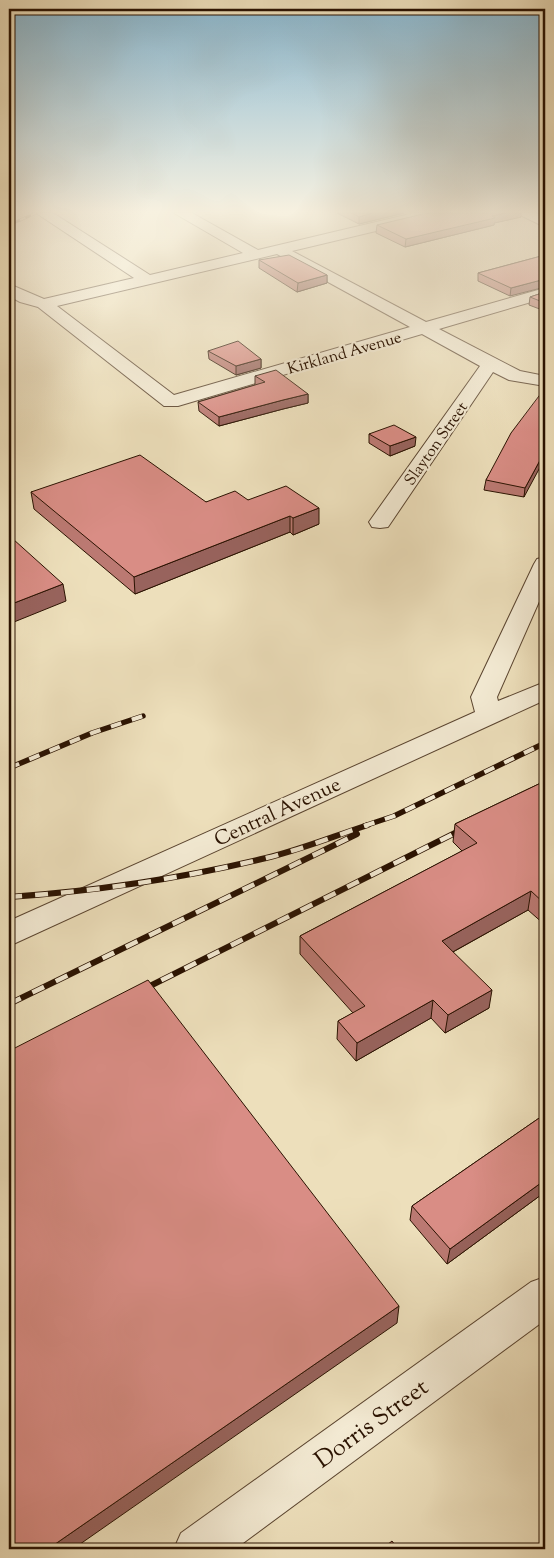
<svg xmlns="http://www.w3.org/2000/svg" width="554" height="1558" viewBox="0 0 554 1558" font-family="'Sorts Mill Goudy',serif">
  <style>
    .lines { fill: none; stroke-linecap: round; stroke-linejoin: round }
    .minor-casing { stroke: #5b4530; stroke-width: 2 }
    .minor { fill: #f3ead3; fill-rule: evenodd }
    .rail-far2-casing { stroke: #2a1201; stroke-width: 3 }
    .rail-far1-casing { stroke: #2a1201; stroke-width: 5.5 }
    .rail-casing { stroke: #2a1201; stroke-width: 6 }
    .rail-far2 { stroke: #f3ead3; stroke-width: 2; stroke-dasharray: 6; stroke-linecap: butt }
    .rail-far1 { stroke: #f3ead3; stroke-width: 4; stroke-dasharray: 11; stroke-linecap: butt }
    .rail { stroke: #f3ead3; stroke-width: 4.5; stroke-dasharray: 13; stroke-linecap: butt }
    .wall { fill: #bb7972; stroke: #2a1201 }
    .shaded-wall { fill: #98635d; stroke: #2a1201 }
    .building { fill: #d98d85; stroke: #2a1201 }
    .labels { text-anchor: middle; stroke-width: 4.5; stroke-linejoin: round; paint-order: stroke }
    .far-street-label { font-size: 16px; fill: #2a1201; stroke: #f3ead3 }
    .street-label { font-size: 20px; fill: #2a1201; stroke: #f3ead3 }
    .near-street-label { font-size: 24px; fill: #2a1201; stroke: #f3ead3 }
  </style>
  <rect width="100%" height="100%" fill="#eddfbb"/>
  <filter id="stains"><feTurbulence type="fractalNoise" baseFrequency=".004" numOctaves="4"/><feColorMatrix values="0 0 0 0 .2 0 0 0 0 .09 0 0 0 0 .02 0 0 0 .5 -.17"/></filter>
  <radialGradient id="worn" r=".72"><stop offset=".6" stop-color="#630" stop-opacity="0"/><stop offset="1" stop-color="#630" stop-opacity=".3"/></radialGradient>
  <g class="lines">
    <defs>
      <path id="minor" d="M36 213H53L150 275 243 253 174 213H192L258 250 414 213H441L439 216 292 251 426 322 545 288V298L439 329 520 371 545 376V386L509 380 493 372 388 527 380 528 372 527 369 522 480 366 422 334 178 406H164L38 307 20 302 9 296V284L44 299 134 278ZM277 254 410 327 174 395 57 306Z
        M516 213H536L545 218V227Z
        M545 557V588L497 697 498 701 545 682V700L9 946V921L475 712 471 697 534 564 537 559Z
        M545 1277V1320L235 1549H174L181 1533 531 1282Z"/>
    </defs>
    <!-- minor casing -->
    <use href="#minor" class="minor-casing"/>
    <!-- minor -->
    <use href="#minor" class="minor"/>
    <defs>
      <path id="rail-far2" d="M9 225 36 213"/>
      <path id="rail-far1" d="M9 768 92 733 143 716
        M364 826 394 816 545 743"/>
      <path id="rail" d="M9 897C97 891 180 879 266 858 300 850 334 836 368 825
        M138 992 467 827
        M9 1004 357 834"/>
    </defs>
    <!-- rail-far2 casing -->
    <use href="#rail-far2" class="rail-far2-casing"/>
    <!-- rail-far1 casing -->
    <use href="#rail-far1" class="rail-far1-casing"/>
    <!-- rail casing -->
    <use href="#rail" class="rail-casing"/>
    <!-- rail-far2 -->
    <use href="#rail-far2" class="rail-far2"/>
    <!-- rail-far1 -->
    <use href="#rail-far1" class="rail-far1"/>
    <!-- rail -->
    <use href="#rail" class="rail"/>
  </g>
  <!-- wall -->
  <path class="wall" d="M337 213H404L359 224Z
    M521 217 494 223V225L405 247 376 233 377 225Z
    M545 255 510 296 478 281V273Z
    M259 260 327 275V283L297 292 259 268Z
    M545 292V311L529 305 530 297Z
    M208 351 261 359V368L236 375 209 359Z
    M255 376 308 394V403L283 409 219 426 199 411 198 402 255 385Z
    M545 388 524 497 484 490 486 480Z
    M369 434 415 446 390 456 369 443Z
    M31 492 206 502 248 500 319 524 293 535 290 532 135 594 34 509Z
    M545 781V925L528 910 453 952 489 1008 445 1033 431 1018 356 1061 337 1039 338 1021 353 1013 300 954V936L462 851 453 842 455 824Z
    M545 1114V1192L447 1264 410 1220 412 1206Z"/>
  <!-- shaded-wall -->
  <path class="shaded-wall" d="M372 213H404L359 224V217Z
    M505 213H521V217L494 223V225L405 247 406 239Z
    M327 275V283L297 292 298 283Z
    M545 279V287L510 296 511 288Z
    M261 359V368L236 375V366Z
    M308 394V403L283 409 219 426V417L283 400Z
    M416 437 415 446 390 456V446Z
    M545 451V458L524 497 525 488Z
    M319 508V524L293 535V518Z
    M290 516V532L135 594 134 577Z
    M63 584 66 601 9 624V605Z
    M531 891 528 910 440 959 442 941Z
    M492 990 489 1008 445 1033 448 1015Z
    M433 1000 431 1018 356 1061 357 1043Z
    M545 1180V1192L447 1264 450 1249Z
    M399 1306 397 1323 73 1549H48Z"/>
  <!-- building -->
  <path class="building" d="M352 213H372L359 217Z
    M427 213H505L492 216 495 218 406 239 377 225Z
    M289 255 327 275 298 283 259 260Z
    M545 255V279L511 288 478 273Z
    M545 292V303L530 297Z
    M238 341 261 359 236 366 208 351Z
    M276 370 308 394 283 400 219 417 198 402 265 382 255 376Z
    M545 388V451L525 488 486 480 511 433Z
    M394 425 416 437 390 446 369 434Z
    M140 455 206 502 235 491 248 500 286 486 319 508 293 518 290 516 134 577 31 492Z
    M13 539 63 584 9 605V540Z
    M545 781V904L531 891 442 941 492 990 448 1015 433 1000 357 1043 338 1021 365 1006 300 936 477 843 455 824Z
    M148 980 399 1306 48 1549H9V1051Z
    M545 1114V1180L450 1249 412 1206Z
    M392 1541 398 1549H382Z"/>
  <!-- sky -->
  <linearGradient id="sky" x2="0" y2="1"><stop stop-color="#88b8d2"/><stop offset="0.49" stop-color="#f7f1e0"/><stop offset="1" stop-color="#f7f1e0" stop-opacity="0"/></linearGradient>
  <rect width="554" height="432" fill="url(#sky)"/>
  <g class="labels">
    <!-- far-street labels -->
    <g class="far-street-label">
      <text transform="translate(344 352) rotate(-16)" y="6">Kirkland Avenue</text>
      <text transform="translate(435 443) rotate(-55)" y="6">Slayton Street</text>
    </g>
    <!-- street labels -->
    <g class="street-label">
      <text transform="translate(277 811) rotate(-25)" y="7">Central Avenue</text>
    </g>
    <!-- near-street labels -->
    <g class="near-street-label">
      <text transform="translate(371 1423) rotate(-36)" y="8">Dorris Street</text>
    </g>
  </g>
  <!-- margin -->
  <rect width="554" height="1558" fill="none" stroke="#eddfbb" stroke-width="30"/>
  <rect x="10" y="10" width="534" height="1538" fill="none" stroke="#2a1201" stroke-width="2.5"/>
  <rect x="15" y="15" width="524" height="1528" fill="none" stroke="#2a1201"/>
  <rect width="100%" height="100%" filter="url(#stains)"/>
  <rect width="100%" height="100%" fill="url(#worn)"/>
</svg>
